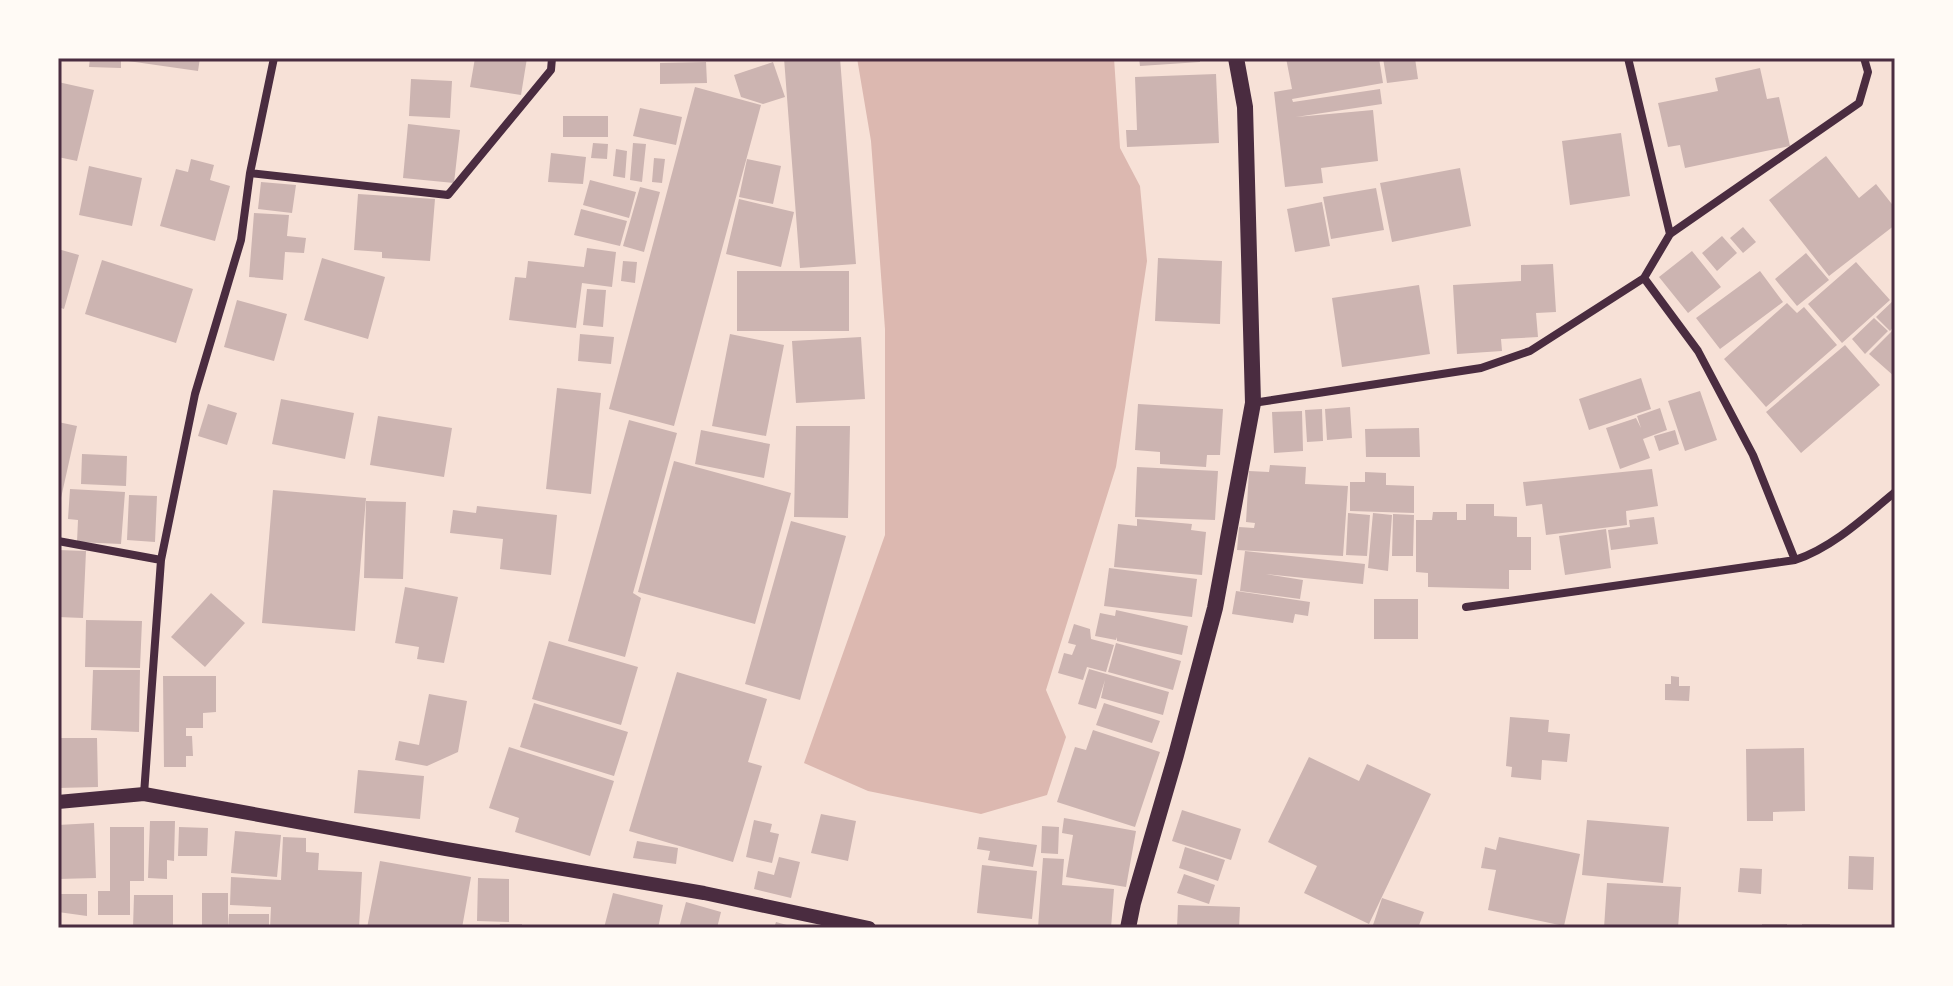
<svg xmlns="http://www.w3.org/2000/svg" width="1953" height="986" viewBox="0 0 1953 986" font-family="'Open Sans',sans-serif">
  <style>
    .water { fill: #dcb8b0 }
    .building { fill: #ccb4b1 }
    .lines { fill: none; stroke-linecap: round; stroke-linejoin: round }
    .minor { stroke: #4a2c40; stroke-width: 8 }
    .tertiary { stroke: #4a2c40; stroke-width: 14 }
    .secondary { stroke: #4a2c40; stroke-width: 16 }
    .neatline { fill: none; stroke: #4a2c40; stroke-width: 3 }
  </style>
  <rect width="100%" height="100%" fill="#f7e1d7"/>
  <!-- water -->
  <path class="water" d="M857 58H1114L1120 148 1140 186 1147 261 1116 467 1046 690 1066 737 1047 795 981 814 868 791 804 763 885 535V329L871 141Z"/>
  <!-- building -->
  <path class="building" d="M90 58H200L198 71 121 60V68L89 67Z
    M475 58H527L521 95 470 87Z
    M784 58H840L856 264 800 268Z
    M1139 58H1200V62L1140 66Z
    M1286 58H1379L1383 83 1292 99 1293 102 1380 89 1382 104 1296 117 1373 110 1378 161 1321 168 1323 183 1285 187 1274 92 1292 89Z
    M1383 58H1415L1418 79 1387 83Z
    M706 62 707 83 660 84V63Z
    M773 62 785 97 763 104 741 97 734 75Z
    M1760 68 1767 99 1779 97 1790 146 1685 168 1680 145 1668 147 1658 103 1718 91 1715 78Z
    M1216 74 1219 143 1127 147 1126 130H1137L1135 77Z
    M411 79 452 81 450 118 409 116Z
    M58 82 94 90 77 161 58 157Z
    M695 87 761 105 674 426 609 409Z
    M640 108 682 117 676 145 633 136Z
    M563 116H608V137H563Z
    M408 124 460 130 454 183 403 178Z
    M1621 133 1630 196 1570 205 1562 141Z
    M593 143 608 144 607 159 591 158Z
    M633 143 646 144 642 182 630 180Z
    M616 149 627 151 625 178 613 176Z
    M551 153 586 157 583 184 548 182Z
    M1826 156 1859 198 1876 184 1895 208V225L1829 276 1769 200Z
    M654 158 665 159 662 183 652 182Z
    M191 159 214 165 210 180 230 186 215 241 160 226 176 169 188 172Z
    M747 159 781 166 773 204 739 197Z
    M89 166 142 178 132 226 79 215Z
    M1460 168 1471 226 1392 242 1380 183Z
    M590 180 636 192 629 218 583 205Z
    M261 182 296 185 292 213 258 209Z
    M640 187 660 192 644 252 623 246Z
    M1376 188 1384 230 1331 239 1323 197Z
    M358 194 435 199 430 261 382 258V252L354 250Z
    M739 199 794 212 781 267 726 254Z
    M1322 202 1330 246 1295 252 1287 209Z
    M581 209 627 221 620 246 574 235Z
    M254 213 289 215 287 236 306 238 304 253 285 252 283 280 249 277Z
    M1743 227 1756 242 1743 253 1730 238Z
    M1722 236 1737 253 1717 271 1702 253Z
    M587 248 616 252 612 287 582 283 576 328 509 320 515 277 526 278 528 261 584 267Z
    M58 249 79 255 64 309 58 307Z
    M1692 251 1721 287 1688 313 1659 277Z
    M1806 253 1829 280 1797 306 1775 279Z
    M322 258 385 277 368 339 304 320Z
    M1158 258 1222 261 1220 324 1155 321Z
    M102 260 193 289 176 343 85 314Z
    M623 261 637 262 635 283 621 281Z
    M1856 262 1890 300 1842 343 1808 304Z
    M1553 264 1556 312 1536 313 1538 337 1501 339 1502 351 1457 354 1453 285 1521 281V265Z
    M737 271H849V331H737Z
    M1760 271 1783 302 1720 349 1696 318Z
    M1419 285 1430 354 1342 367 1332 298Z
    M587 289 606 290 603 327 583 325Z
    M1895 299V325L1890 331 1876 317Z
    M237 300 287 314 274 361 224 347Z
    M1787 303 1797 313 1804 307 1837 345 1766 407 1724 359Z
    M1874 318 1888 331 1865 354 1852 339Z
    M1895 328V377L1869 354Z
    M580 334 614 337 611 364 578 361Z
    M730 334 784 345 766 436 712 426Z
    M861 337 865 399 796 403 792 341Z
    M1845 345 1880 385 1801 453 1766 412Z
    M1641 378 1651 409 1589 430 1579 399Z
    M557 388 601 393 591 494 546 489Z
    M1700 391 1717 440 1685 451 1668 401Z
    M281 399 354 413 345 459 272 444Z
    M208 404 237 413 227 445 198 436Z
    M1138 404 1223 409 1220 455H1207L1206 467 1160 464V452L1135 450Z
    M1350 407 1352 438 1327 440 1325 409Z
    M1660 408 1667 430 1643 439 1650 458 1620 469 1606 428 1636 418 1641 428 1637 416Z
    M1322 409 1323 441 1307 442 1305 410Z
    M1302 411 1303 451 1274 453 1272 412Z
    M378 416 452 428 444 477 370 465Z
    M629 420 677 433 633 593 641 598 625 657 568 641Z
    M58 422 77 426 59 507H58Z
    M796 426H850L848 518 794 517Z
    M1419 428 1420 457H1366L1365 429Z
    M701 430 770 444 764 478 695 464Z
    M1675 430 1679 444 1659 451 1654 436Z
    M82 454 127 456 126 486 81 484Z
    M674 461 791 493 755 624 638 592Z
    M1270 465 1306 467 1305 484 1348 486 1343 556 1237 550 1239 527 1254 528 1255 523 1246 522 1249 471 1269 472Z
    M1137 467 1218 471 1215 520 1135 517Z
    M1652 469 1658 506 1626 511 1627 525 1546 535 1542 504 1526 506 1523 482Z
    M1365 472 1386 473V485L1414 486V513L1350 511V482H1365Z
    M70 489 125 492 121 544 77 542 78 520 68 519Z
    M273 490 366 498 355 631 262 623Z
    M129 495 157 496 155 542 127 540Z
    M366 501 406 502 403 579 364 578Z
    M1466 504H1494V516L1517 517V537H1531V570H1509V589L1428 587V573L1416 572V520H1432L1433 512H1457V520H1466Z
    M477 506 557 515 551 575 500 569 503 539 450 533 453 510 476 513Z
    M1348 513 1370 515 1367 556 1346 555Z
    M1373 513 1392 515 1388 571 1368 568Z
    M1393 514 1414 515 1413 556H1392Z
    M1654 517 1658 544 1611 550 1608 530 1630 527 1629 520Z
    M1137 519 1192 524 1191 530 1206 532 1202 575 1114 567 1118 524 1137 526Z
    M791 521 846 536 800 700 745 684Z
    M1606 529 1611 568 1565 575 1559 536Z
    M58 550 86 551 83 618 58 617Z
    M1245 551 1365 564 1363 584 1266 574 1303 580 1300 599 1240 591Z
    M1109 568 1197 579 1192 617 1104 606Z
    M405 587 458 597 444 663 417 659 419 647 395 643Z
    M1236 591 1310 602 1308 616 1295 614 1293 623 1232 614Z
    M211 593 245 623 205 667 171 637Z
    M1374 599H1418V639H1374Z
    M1116 610 1188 626 1182 655 1117 641V637L1116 640 1095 636 1100 613 1115 616Z
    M86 620 142 621 140 668 85 667Z
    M1074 624 1090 629 1091 639 1114 645 1106 672 1087 667 1083 680 1058 673 1064 653 1072 655 1076 645 1068 643Z
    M549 641 638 667 621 725 532 699Z
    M1116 643 1181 661 1173 690 1108 672Z
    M1089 669 1169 692 1163 715 1101 698 1105 680 1096 709 1078 704Z
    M93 670H140L139 732 91 730Z
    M677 672 767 699 748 762 762 766 733 862 629 831Z
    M163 676H216V712L203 713V728H186V736H192L193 756H186V767H164Z
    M1671 676 1679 677V686H1690L1689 701 1665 700V684H1671Z
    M429 694 467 701 458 752 427 766 395 760 399 741 419 745Z
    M534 703 628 732 614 776 520 747Z
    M1104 703 1160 721 1152 743 1096 725Z
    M1510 717 1549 720 1548 732 1570 734 1567 762 1542 760 1541 780 1511 777 1512 767 1506 766Z
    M1093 730 1160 752 1135 827 1057 802 1075 747 1086 750Z
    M58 738H97L98 787 58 788Z
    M509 747 614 781 590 856 515 832 519 818 489 808Z
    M1804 748 1805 811 1773 812V821H1747L1746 749Z
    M1309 757 1359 781 1367 764 1431 794 1369 924 1304 893 1317 866 1268 842Z
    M358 770 424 776 420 819 354 813Z
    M1182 810 1241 829 1231 860 1172 841Z
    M821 814 856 821 848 861 811 853Z
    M1064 818 1136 831 1126 887 1066 877 1073 835 1062 833Z
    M754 820 772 824 770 832 779 834 772 863 746 857Z
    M1587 820 1669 827 1663 883 1582 875Z
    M150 821H175L174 861 167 860V879L148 878Z
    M94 823 96 878 58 879V825Z
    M1042 826 1059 827 1058 854 1041 853Z
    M110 827H144V881H130V915H98V891H110Z
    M179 827 208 828 207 856H178Z
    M235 831 281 835 277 877 231 873Z
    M283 837 306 838V852L319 853 318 870 362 872 359 928H270L271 907 230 905 231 877 281 880Z
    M979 837 1037 845 1033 867 988 860 990 851 977 849Z
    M1499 837 1580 854 1564 926 1488 910 1496 870 1481 868 1485 847 1496 850Z
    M637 841 678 848 676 864 633 858Z
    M1185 847 1225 860 1218 881 1179 868Z
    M1849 856 1874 857 1873 890 1848 889Z
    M779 857 800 862 791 898 754 889 758 871 774 875Z
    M1043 858 1064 859 1062 885 1114 889 1111 928H1038Z
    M380 861 471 877 462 928H367Z
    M982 865 1037 871 1032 919 977 913Z
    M1740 868 1762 869 1761 894 1738 892Z
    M1184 874 1215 885 1209 904 1177 893Z
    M478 878 509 879V922L477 921Z
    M1607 883 1681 887 1678 928H1604Z
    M202 893H228V928H202Z
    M613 893 663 905 658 928H604Z
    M58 894H87V916L58 912Z
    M134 895H173V928H133Z
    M1382 898 1424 912 1418 928H1372Z
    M686 902 721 912 717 928H679Z
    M1178 905 1240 907 1239 928H1177Z
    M229 914H269V928H228Z
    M776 922 794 927V928H774Z
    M500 924H522V928H499Z
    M1762 924H1787V928H1762Z
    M1802 924H1830V928H1802Z"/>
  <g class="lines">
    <!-- minor -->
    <path class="minor" d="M1628 58 1670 234
      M250 173 448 195 551 70 552 58
      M1644 278 1698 351 1753 455 1795 560
      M1253 403 1481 368 1530 351 1644 278 1670 234 1859 103 1868 72 1864 58
      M58 541 161 560
      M1466 607 1795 560C1832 548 1865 517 1895 492
      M144 794 161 560 195 394 241 240 250 173 274 58"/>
    <!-- tertiary -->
    <path class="tertiary" d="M58 802 144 794 446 849 704 893 869 928"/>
    <!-- secondary -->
    <path class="secondary" d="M1128 928 1133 903 1176 755 1215 608 1253 403 1245 107 1236 58"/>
  </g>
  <!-- border -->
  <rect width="1953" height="986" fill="none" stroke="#fffaf5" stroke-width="120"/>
  <rect x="60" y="60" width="1833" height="866" class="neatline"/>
</svg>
